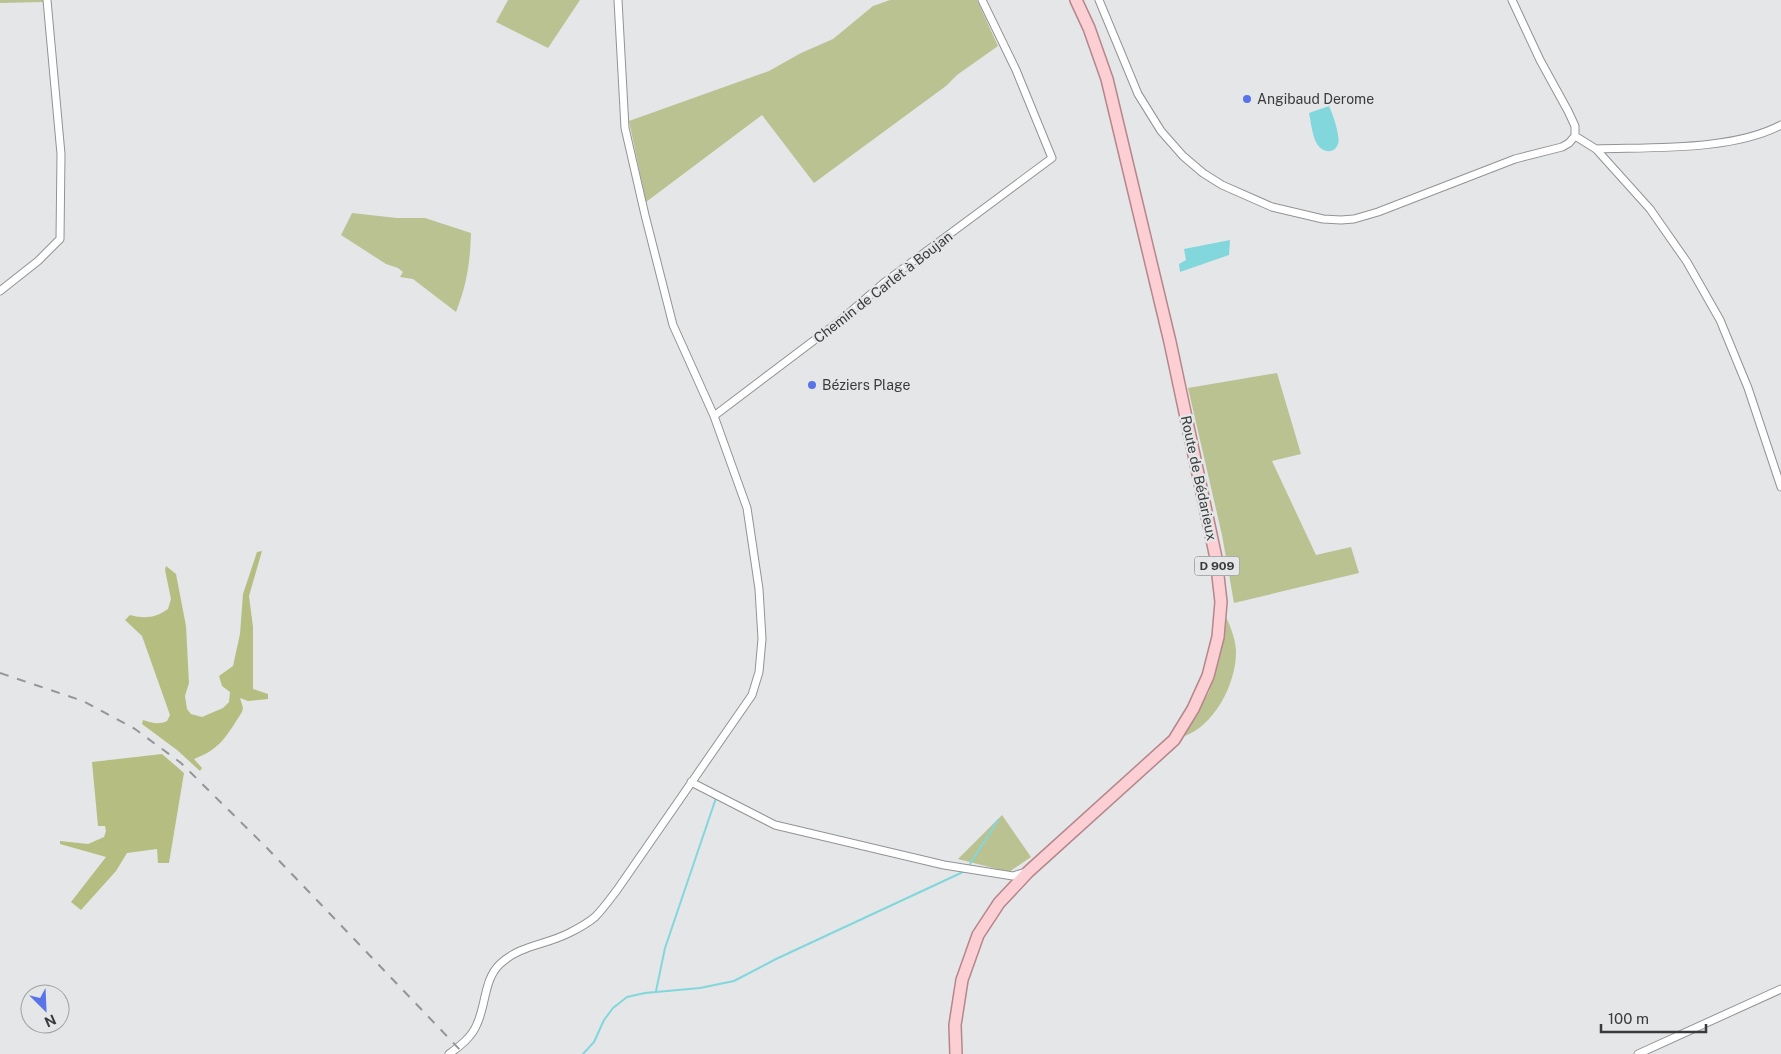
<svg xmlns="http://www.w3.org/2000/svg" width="1781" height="1054" viewBox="0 0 1781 1054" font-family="'Public Sans',sans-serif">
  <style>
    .green { fill: #bac292 }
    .forest { fill: #b5be80 }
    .water { fill: #81d7dc }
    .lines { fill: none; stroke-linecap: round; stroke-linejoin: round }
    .stream { stroke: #81d7dc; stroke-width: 2 }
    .minor-casing { stroke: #929396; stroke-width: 9 }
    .primary-casing { stroke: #b5868a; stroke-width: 14 }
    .minor { stroke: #fff; stroke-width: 7 }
    .primary { stroke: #fbcfd3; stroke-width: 11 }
    .rail { stroke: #949596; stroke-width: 2; stroke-dasharray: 9 9; stroke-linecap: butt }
    .poi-dot { fill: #5973e9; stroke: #e5e6e8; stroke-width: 2 }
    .labels { text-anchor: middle; stroke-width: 4.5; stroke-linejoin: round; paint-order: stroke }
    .shield { fill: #e5e6e8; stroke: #6d6e6f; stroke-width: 1 }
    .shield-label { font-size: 12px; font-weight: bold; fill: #393a3b }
    .poi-label { font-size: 14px; fill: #393a3b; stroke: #e5e6e8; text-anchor: start }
    .street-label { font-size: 14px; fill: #393a3b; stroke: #e5e6e8 }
  </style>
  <rect width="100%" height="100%" fill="#e5e6e8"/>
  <!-- green -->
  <path class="green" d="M0 0H43L44 2 0 3Z
    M508 0H580L548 48 496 22Z
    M890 0H977L998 46 957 75 946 86 814 183 762 115 646 202 629 121 769 71 801 53 833 39 873 6Z
    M352 213 397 218H425L471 233C470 263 467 284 456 312L413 279 400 277 403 272 398 268 386 264 341 235Z
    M1277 373 1301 454 1272 461 1316 555 1351 547 1359 573 1234 603 1222 535 1188 388Z
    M1226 617C1231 628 1235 638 1236 650 1237 682 1215 727 1182 737L1209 692 1221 652Z
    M1002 815 1031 857 1009 872 958 859Z"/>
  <!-- forest -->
  <path class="forest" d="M262 551 249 596 253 627V689L268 694V699L248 701 240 698 243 708 242 712C227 735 221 749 194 759L202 768 200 771 177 750 142 724 143 720C152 723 159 725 167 721L170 715 142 636 125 620 130 615C145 619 155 618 168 609L171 599 165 570 166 566 176 574 186 626 189 683 185 696 187 709 191 714 202 717 223 708 229 702 230 692 222 686 219 676 233 666 240 634 243 594 257 552Z
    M162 754 184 773 169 863H158L157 849 127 853 116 871 81 910 71 902 106 857 60 844V841L88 844 104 837 106 831 105 826H98L92 762Z"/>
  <!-- water -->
  <path class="water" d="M1329 106C1332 112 1341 137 1338 144 1334 155 1322 152 1317 144 1312 135 1311 122 1309 113Z
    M1230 240 1229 255 1180 272 1179 264 1186 260 1184 249Z"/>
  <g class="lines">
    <!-- stream -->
    <path class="stream" d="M970 864 998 820
      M656 991 665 948 716 798
      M583 1054 594 1042 604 1020 613 1008 627 997 645 993 700 988 734 981 776 959 963 872"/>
    <defs>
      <path id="minor" d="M1099 0 1138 94 1161 131 1183 156 1203 173 1222 185 1272 207 1323 219 1341 220 1354 219 1378 212 1515 159 1562 147 1569 143 1575 136
        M1512 0 1540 60 1568 111 1575 126V136
        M1575 136 1596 149 1650 209 1687 262 1720 320 1748 388 1781 487
        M1596 149C1651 147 1732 151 1781 125
        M0 291 38 261 60 239 61 154 47 0
        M714 416 841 320 885 282 1052 158 1016 70 982 0
        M691 782 775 825 944 865 1013 876 1026 872
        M449 1054C460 1046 472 1037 477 1024 486 1005 484 979 500 964 520 945 546 945 569 933 577 929 588 923 595 917 603 909 610 899 617 890L752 695 759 672 762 639 759 589 747 508 714 416 673 325 645 215 625 128 618 0
        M1638 1054 1781 989"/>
      <path id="primary" d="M956 1054 955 1025 962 980 978 935 999 903 1028 872 1174 740 1193 709 1208 676 1218 637 1221 602 1216 558 1170 342 1107 79 1089 28 1076 0"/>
    </defs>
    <!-- minor casing -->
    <use href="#minor" class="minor-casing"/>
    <!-- primary casing -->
    <use href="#primary" class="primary-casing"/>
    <!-- minor -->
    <use href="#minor" class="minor"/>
    <!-- primary -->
    <use href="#primary" class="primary"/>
    <!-- rail -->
    <path class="rail" d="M0 673 83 701 135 729 181 763 267 848 464 1054"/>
  </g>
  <!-- markers -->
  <g class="poi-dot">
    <circle cx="1247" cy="99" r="5"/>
    <circle cx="812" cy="385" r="5"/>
  </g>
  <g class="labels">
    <!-- shield labels -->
    <rect class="shield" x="1194.5" y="556.5" width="45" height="19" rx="4"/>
    <g class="shield-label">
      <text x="1217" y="570">D 909</text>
    </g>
    <!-- poi labels -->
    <g class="poi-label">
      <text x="1257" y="104">Angibaud Derome</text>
      <text x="822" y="390">Béziers Plage</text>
    </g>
    <!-- street labels -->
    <g class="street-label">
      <text transform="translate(883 287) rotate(-38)" y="5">Chemin de Carlet à Boujan</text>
      <text transform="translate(1199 478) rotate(78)" y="5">Route de Bédarieux</text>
    </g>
  </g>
  <!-- north arrow -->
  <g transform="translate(45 1009) rotate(156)"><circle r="24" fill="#e5e6e8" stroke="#a0a1a3"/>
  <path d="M0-4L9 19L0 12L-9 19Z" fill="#5973e9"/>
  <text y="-8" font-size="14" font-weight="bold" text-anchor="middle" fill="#393a3b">N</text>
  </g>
  <!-- scale -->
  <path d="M1601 1024v8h105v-8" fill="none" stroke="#393a3b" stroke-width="2.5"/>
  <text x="1608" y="1024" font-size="15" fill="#393a3b" stroke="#e5e6e8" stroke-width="4" paint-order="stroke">100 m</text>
</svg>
